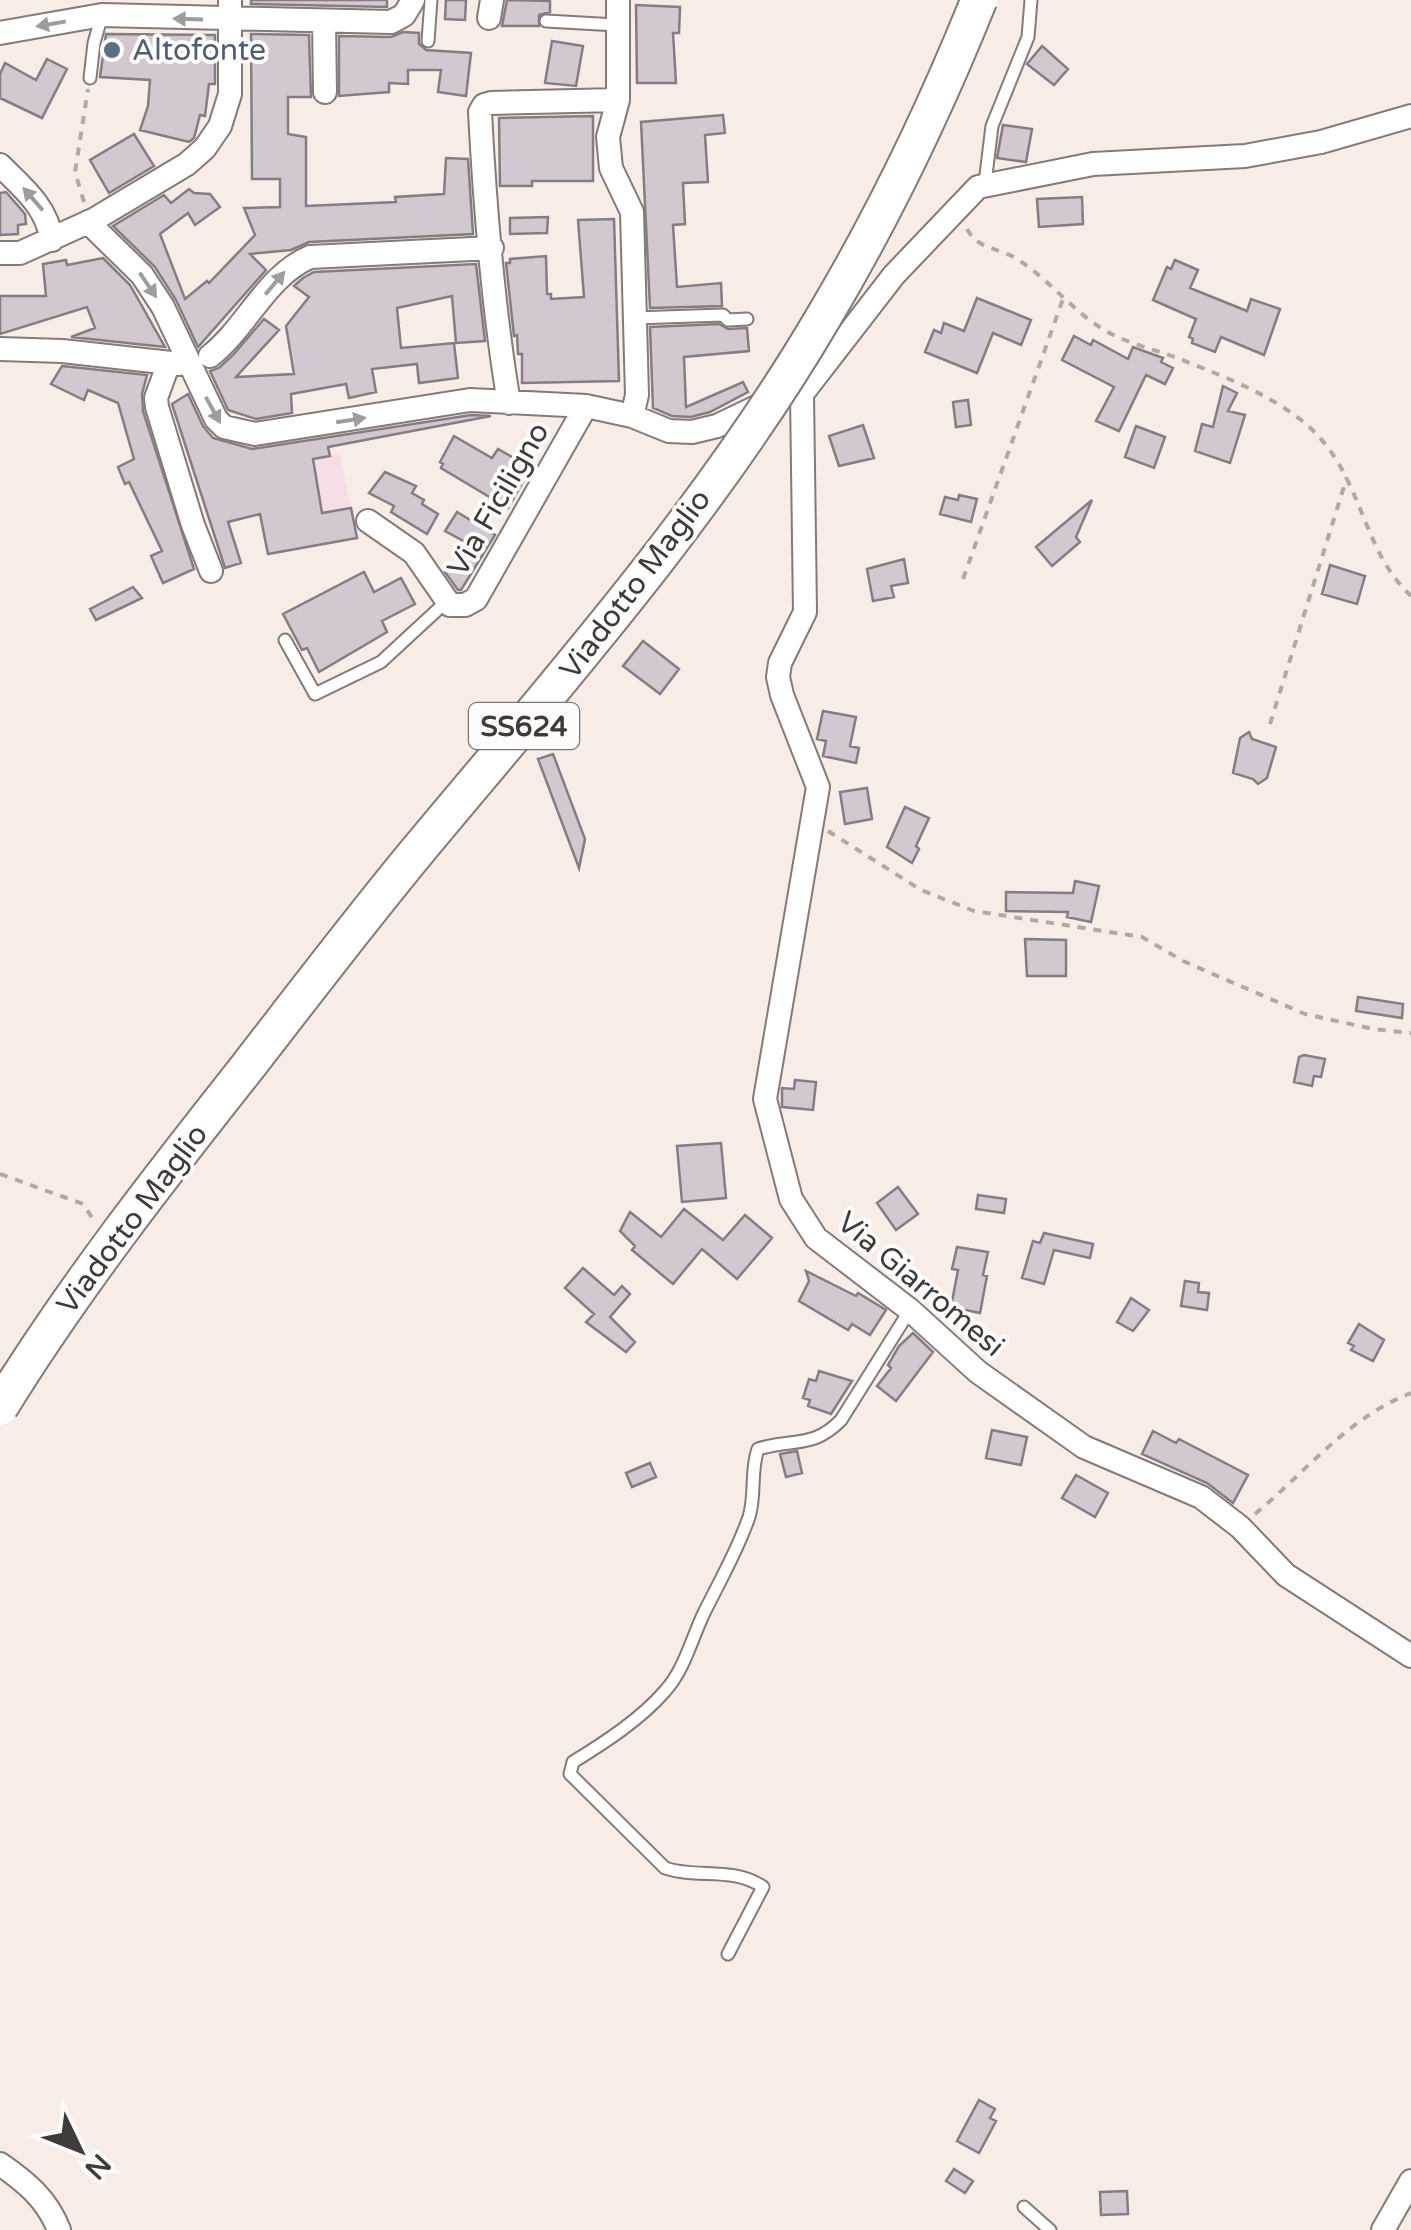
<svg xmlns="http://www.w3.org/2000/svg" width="1411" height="2230" viewBox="0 0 1411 2230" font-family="'Varela Round',sans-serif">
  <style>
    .industrial { fill: #f7dde5 }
    .building { fill: #d2c9d0; stroke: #857d84; stroke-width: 2.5 }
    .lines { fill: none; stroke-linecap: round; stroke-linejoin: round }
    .service-casing { stroke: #847a76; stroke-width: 15 }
    .minor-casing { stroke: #847a76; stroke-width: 26 }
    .path { stroke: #b2a9a5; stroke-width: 4; stroke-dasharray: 8 8; stroke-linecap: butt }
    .service { stroke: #fff; stroke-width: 11 }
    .minor { stroke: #fff; stroke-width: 22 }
    .primary-bridge-casing { stroke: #847a76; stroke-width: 39; stroke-linecap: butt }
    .primary-bridge { stroke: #fff; stroke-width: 35 }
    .oneway { fill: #9f9d9c }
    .service-dot { fill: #5c6f8a; stroke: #fefcfb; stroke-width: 4 }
    .labels { text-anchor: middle; stroke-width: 8; stroke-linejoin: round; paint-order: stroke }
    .shield { fill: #fefcfb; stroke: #787573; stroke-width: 2.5 }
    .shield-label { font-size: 28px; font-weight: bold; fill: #3f3b39 }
    .service-label { font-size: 30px; fill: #4e5e75; stroke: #fefcfb; text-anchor: start }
    .street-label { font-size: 30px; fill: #3f3b39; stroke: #fefcfb }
  </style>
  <rect width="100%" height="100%" fill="#f8ece7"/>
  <!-- industrial -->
  <path class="industrial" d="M325 433 330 456 340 454 357 538 268 554 261 514 265 479 258 446Z"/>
  <!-- building -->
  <path class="building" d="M251 0H387V7L251 4Z
    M446 0H466L465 20 445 19Z
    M507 0 550 1V12L539 15V26H502Z
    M636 5 680 7 679 33H673L676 83H637Z
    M403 32 419 33V44L426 50 471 53 466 96 438 92 441 70H408V84L389 83V92L339 96V36L391 37Z
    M106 34 215 35V84H209L205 116 200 115 194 138 189 142 140 130 148 106 150 80 100 77Z
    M251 34 309 35 311 97H288V134L306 137V206L396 202 395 197 444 194 446 158 468 159 473 234 309 242 291 250 250 254 266 270 198 347 176 300 155 267 113 226 164 195 171 203 189 189 194 193 210 194 220 207 195 225 188 213 160 234 185 299 207 281 209 283 255 235 244 208 280 207V179H252Z
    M552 41 583 46 576 86 545 83Z
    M1042 46 1068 69 1054 85 1027 64Z
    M47 59 67 69 42 118 0 98V74L5 63 36 80Z
    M723 115 725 133 705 135 708 182 683 183 685 224 673 225 677 287 721 283 722 306 650 308 641 122Z
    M593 116V181H532V186H500L499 118Z
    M1003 125 1032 129 1026 162 997 158Z
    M134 134 154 166 109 193 90 160Z
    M6 192 25 214 26 224 18 225V234L0 235V193Z
    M1082 197 1083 224 1039 227 1037 199Z
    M548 217 547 233 510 234V218Z
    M614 219 619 381 522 383V354H518L517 335 514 336 506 263H510V259L546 256 547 294H551V299L584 297 578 220Z
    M103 258 130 285 165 347 71 337 95 328 87 307 0 334V296H46L43 264 66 260 67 265Z
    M1175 260 1198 270 1190 288 1247 311 1251 299 1280 309 1264 355 1221 337 1215 352 1192 343 1193 339 1189 337 1196 319 1153 300 1167 267 1171 269Z
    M476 264 485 341 456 343 452 296 397 308 401 348 454 343 458 378 419 383 417 364 372 369 376 392 349 398 346 384 291 394 292 413 256 419 228 410 210 371 219 368 233 355 264 319 279 330 236 377 294 374 286 326 309 297 294 286 303 278 314 272Z
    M977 298 1031 320 1021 345 993 333 977 373 925 352 934 330 941 333 944 323 964 331Z
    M719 324 728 329 747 328 749 351 684 357 686 407 743 382 748 392 710 412 691 417 672 416 653 408 650 327Z
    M1074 336 1091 345 1093 340 1128 359 1133 347 1163 358 1161 362 1173 368 1165 384 1146 375 1119 431 1096 421 1114 387 1062 360Z
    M62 366 147 375 142 394 143 411 194 569 163 583 151 556 162 551 129 482 125 484 118 467 134 459 118 403 88 390 84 400 51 384Z
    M1223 386 1237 393 1228 411 1245 415 1230 463 1195 451 1202 424 1213 427Z
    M188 394 203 426 213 438 252 449 471 415 491 416 328 447 330 456 313 459 322 513 351 508 357 538 268 554 260 514 228 522 241 563 225 568 172 404Z
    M968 400 971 425 956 427 953 402Z
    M863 425 874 458 839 466 829 436Z
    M1136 426 1165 437 1154 468 1125 457Z
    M454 436 492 458 498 449 531 468 508 508 441 468 443 464 440 462Z
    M385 472 416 486 412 493 424 500 422 504 438 514 427 534 391 512 394 506 369 493Z
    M959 495 977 499 971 522 940 514 945 497 958 500Z
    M1092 500 1076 537 1080 542 1052 566 1036 547Z
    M457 512 495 535 461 590H458L445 572 458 564 469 544 445 531Z
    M904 559 908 583 891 586 894 597 873 601 867 569Z
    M1330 565 1365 576 1357 604 1322 594Z
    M364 572 374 592 401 578 415 604 382 621 387 632 319 672 307 648 302 650 283 614Z
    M133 587 142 598 96 620 90 609Z
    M643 641 679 669 660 694 623 666Z
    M823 711 856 717 850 746 859 748 856 763 823 756 826 741 817 739Z
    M1249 732 1252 739 1276 747 1267 778 1258 784 1253 779 1233 773 1240 738Z
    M553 754 585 839 579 868 538 759Z
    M867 788 872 819 845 824 840 792Z
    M905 807 929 818 916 846 919 849 912 863 887 847Z
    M1075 881 1099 886 1091 922 1067 917 1068 912 1006 911V892L1073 893Z
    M1025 939 1066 940V976H1027Z
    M1358 997 1403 1004 1402 1018 1356 1011Z
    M1304 1055 1325 1059 1321 1077 1314 1076 1312 1086 1294 1082 1299 1057Z
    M795 1080 816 1082 813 1110 782 1107V1088L794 1089Z
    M721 1143 726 1198 682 1202 677 1146Z
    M898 1187 918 1214 896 1230 877 1203Z
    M978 1195 1006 1199 1004 1213 976 1209Z
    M684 1209 723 1240 745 1215 772 1238 737 1279 702 1249 673 1284 632 1250 635 1246 620 1231 630 1212 661 1237Z
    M1044 1233 1093 1244 1090 1258 1054 1250 1044 1284 1022 1278 1033 1241 1040 1243Z
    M957 1247 988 1252 983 1275 987 1276 980 1313 951 1307 958 1270 952 1269Z
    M583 1268 614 1295 622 1286 630 1294 610 1317 635 1342 626 1352 586 1322 594 1314 565 1288Z
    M806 1271 856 1296 858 1293 886 1310 870 1335 852 1324 848 1330 799 1301 809 1281Z
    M1185 1281 1199 1283 1198 1292 1209 1293 1207 1310 1181 1306Z
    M1131 1298 1149 1310 1133 1331 1117 1322Z
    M1359 1324 1384 1340 1373 1361 1351 1350 1354 1346 1348 1343Z
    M913 1333 933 1352 896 1401 877 1386 891 1368 888 1365 899 1346Z
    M819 1371 852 1381 831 1414 808 1406 810 1400 803 1398 809 1379 816 1381Z
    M992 1430 1027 1437 1021 1465 986 1458Z
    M1153 1431 1176 1443 1179 1439 1248 1475 1233 1503 1207 1483 1142 1454Z
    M797 1451 802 1473 786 1477 780 1454Z
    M650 1463 656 1477 632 1487 626 1473Z
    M1076 1475 1108 1493 1095 1517 1062 1498Z
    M979 2100 995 2109 990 2118 996 2121 979 2153 957 2141Z
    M954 2169 973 2181 965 2193 946 2181Z
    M1127 2191 1128 2214 1101 2215 1100 2192Z"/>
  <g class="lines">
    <defs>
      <path id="service" d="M546 21 617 25
        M428 41 431 0
        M90 78 94 43 102 15
        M985 183 992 126 1028 37 1031 0
        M634 318 723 315 728 320 747 319
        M285 640 315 694 381 662 447 601
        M728 1954 763 1887C733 1866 697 1879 665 1868L570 1774 573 1762C604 1743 641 1719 665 1691 684 1670 691 1641 703 1615 719 1582 737 1552 749 1517 756 1495 750 1471 758 1449 793 1438 813 1449 841 1420L910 1310
        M1024 2207 1050 2230"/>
      <path id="minor" d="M618 0V100L608 137 611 168 632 212 637 395 632 416
        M489 18 492 0
        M324 21 325 92
        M0 33 102 15 391 22 404 15 413 0
        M0 165C24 189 46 206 52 240
        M88 222 142 275 163 307 216 419 224 427 255 434 470 400 586 406 632 416 669 431 692 432 717 426 765 403
        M0 253H20L95 219 187 164 205 148 220 126 230 94V0
        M0 349 62 351 180 364
        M210 356C247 327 266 276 310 257L492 248
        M168 365 156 398 157 407 193 525 211 571
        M802 394 805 612 780 663 778 677 782 695 818 787 765 1099 791 1199 816 1238 910 1310 978 1372 1084 1447 1201 1497 1240 1527 1286 1575 1411 1656
        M802 394 894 275 978 187 1093 164 1245 156 1321 142 1411 116
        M509 403C493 307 485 209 480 112L484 105 491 103 618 100
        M368 521 414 553 450 605H465L476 599 586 406
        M0 2164C26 2182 47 2199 59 2230
        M1383 2230 1411 2181"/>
    </defs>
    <!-- service casing -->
    <use href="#service" class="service-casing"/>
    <!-- minor casing -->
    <use href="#minor" class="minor-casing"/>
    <!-- path -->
    <path class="path" d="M84 202 75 172 88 89
      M967 229C979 251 999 247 1017 259 1049 279 1073 312 1106 331 1125 342 1148 348 1169 355 1211 371 1256 388 1293 414 1365 464 1356 545 1411 596
      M963 579 1063 299
      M1270 724 1347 477
      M828 831 921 890 974 911 1142 937 1183 961 1305 1014 1373 1029 1411 1033
      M0 1174 83 1204 95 1222
      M1255 1514C1307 1471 1347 1418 1411 1393"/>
    <!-- service -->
    <use href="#service" class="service"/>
    <!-- minor -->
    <use href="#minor" class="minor"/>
    <defs>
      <path id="primary-bridge" d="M0 1407C74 1287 162 1175 249 1065 304 994 358 923 415 854 558 682 709 512 823 318 882 219 936 107 979 0"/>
    </defs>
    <!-- primary-bridge casing -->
    <use href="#primary-bridge" class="primary-bridge-casing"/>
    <!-- primary-bridge -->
    <use href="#primary-bridge" class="primary-bridge"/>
  </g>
  <!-- one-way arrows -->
  <defs><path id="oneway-solid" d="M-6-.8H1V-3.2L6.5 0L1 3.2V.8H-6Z" transform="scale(2.5)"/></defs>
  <g class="oneway">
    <use href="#oneway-solid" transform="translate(188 19) rotate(-178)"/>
    <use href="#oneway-solid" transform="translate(51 24) rotate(170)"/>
    <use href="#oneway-solid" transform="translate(33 199) rotate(-131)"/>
    <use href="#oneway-solid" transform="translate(275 283) rotate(-50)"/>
    <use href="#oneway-solid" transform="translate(148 285) rotate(56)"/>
    <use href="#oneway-solid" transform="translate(213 410) rotate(61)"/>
    <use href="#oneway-solid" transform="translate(351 420) rotate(-9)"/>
  </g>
  <!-- markers -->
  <circle class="service-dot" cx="112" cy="50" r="10"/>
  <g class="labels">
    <!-- shield labels -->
    <rect class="shield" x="469" y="703" width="110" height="46" rx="8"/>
    <g class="shield-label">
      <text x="524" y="736">SS624</text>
    </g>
    <!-- service labels -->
    <g class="service-label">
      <text x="132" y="60">Altofonte</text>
    </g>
    <!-- street labels -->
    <g class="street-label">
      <text transform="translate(498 499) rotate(-60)" y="10">Via Ficiligno</text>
      <text transform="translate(635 584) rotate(-53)" y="10">Viadotto Maglio</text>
      <text transform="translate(132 1219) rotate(-53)" y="10">Viadotto Maglio</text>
      <text transform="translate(921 1284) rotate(40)" y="10">Via Giarromesi</text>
    </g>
  </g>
  <!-- north arrow -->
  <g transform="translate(80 2150) rotate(133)" stroke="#fefcfb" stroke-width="8" paint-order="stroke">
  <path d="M0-8L18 38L0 25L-18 38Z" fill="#3f3b39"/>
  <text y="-15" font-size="28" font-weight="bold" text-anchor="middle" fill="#3f3b39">N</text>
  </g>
</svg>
